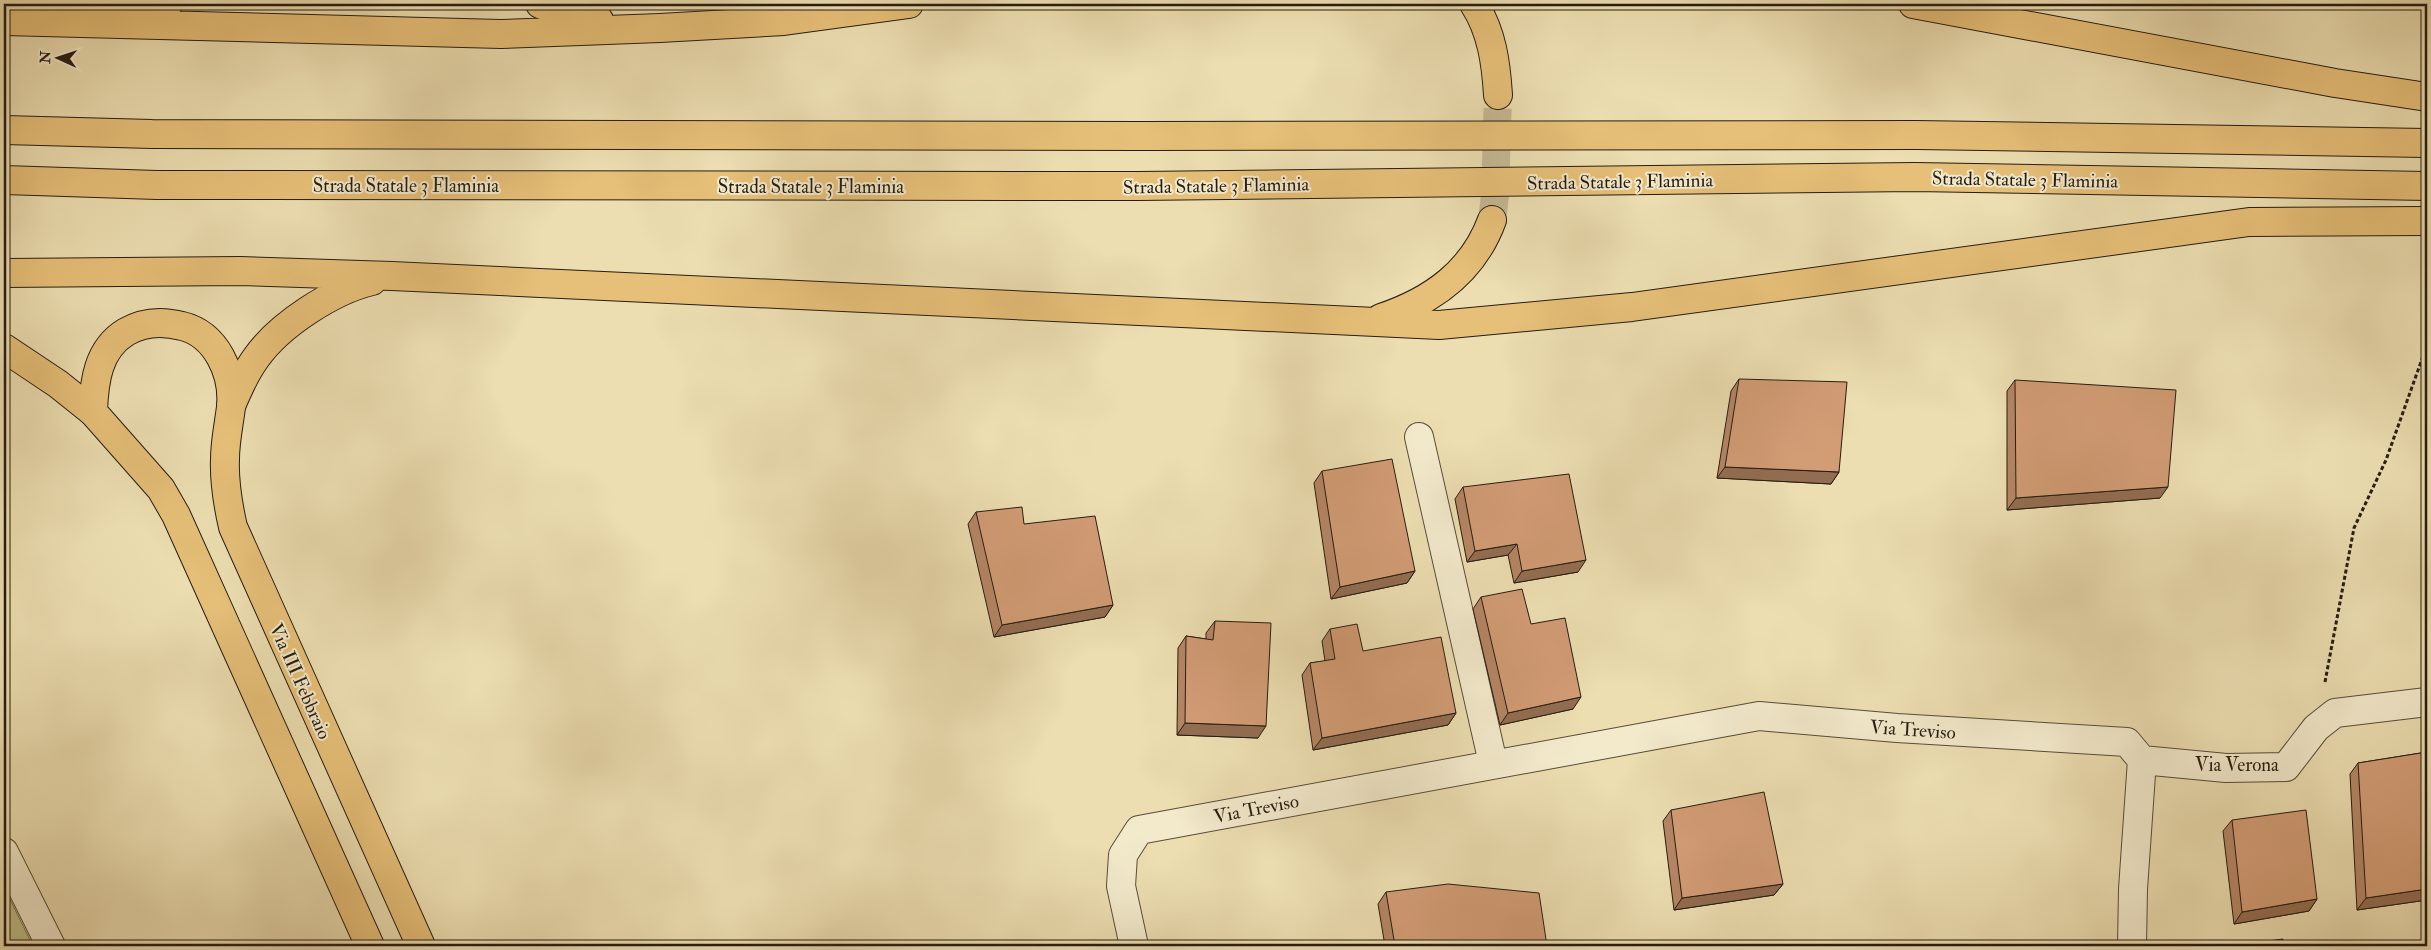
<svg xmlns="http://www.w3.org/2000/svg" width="2431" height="950" viewBox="0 0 2431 950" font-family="'IM FELL Double Pica',serif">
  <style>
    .green { fill: #bfbf87; stroke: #726e4c }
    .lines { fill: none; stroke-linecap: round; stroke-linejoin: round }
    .highway-tunnel { stroke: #c4b791; stroke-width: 28; stroke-dasharray: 28 14; stroke-linecap: butt }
    .minor-casing { stroke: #574c39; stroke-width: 30 }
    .major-casing { stroke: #251c11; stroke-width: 30 }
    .highway-casing { stroke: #251c11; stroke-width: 30 }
    .path { stroke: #251c11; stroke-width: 3; stroke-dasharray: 4 2.5; stroke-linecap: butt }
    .minor { stroke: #f3eacc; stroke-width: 28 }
    .major { stroke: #e6bf78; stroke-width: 28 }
    .highway { stroke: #e6bf78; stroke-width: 28 }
    .wall { fill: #b58665; stroke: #251c11 }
    .shaded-wall { fill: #936d52; stroke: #251c11 }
    .building { fill: #d29c75; stroke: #251c11 }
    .labels { text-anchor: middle; stroke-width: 4; stroke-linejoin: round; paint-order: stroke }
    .street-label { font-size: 19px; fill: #251c11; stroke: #f3eacc }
  </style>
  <rect width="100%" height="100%" fill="#ecdeb1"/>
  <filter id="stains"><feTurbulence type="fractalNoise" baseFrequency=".004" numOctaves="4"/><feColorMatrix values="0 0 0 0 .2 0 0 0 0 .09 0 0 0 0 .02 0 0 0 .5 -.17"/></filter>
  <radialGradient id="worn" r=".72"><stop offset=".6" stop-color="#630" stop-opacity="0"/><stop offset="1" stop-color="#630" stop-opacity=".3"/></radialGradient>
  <!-- green -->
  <path class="green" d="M4 887 33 946H4Z"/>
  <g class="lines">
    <!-- highway-tunnel -->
    <path class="highway-tunnel" d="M1492 220 1495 196 1498 95"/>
    <defs>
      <path id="minor" d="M1419 437 1493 763
        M2142 760 2226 768 2286 767 2316 728 2335 713 2427 702
        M4 852 51 946
        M1134 946 1121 886 1123 855 1139 830 1759 716 1897 728 2127 742 2142 760 2133 889 2132 946"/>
      <path id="major" d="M370 946 176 515 161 489 93 412C94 381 98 349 126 332 143 322 163 321 182 326 216 334 234 373 231 407 229 424 225 441 225 459 224 482 228 505 233 527L421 946"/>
      <path id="highway" d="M540 4 580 18 599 20
        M1474 4C1492 32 1496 63 1498 95
        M1913 4 2335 83 2427 97
        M121 15 168 4
        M4 21 501 34 660 28 784 21 909 4
        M4 130 152 134 1141 136 1916 135 2427 143
        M4 180 157 185 1138 186 1915 177 2427 186
        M4 273 240 271 392 276 1439 325 1632 307 2249 222 2427 221
        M1381 318C1432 301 1473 272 1492 220
        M4 348 58 384 93 412
        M231 406C238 389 245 373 256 358 279 325 333 290 372 281"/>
    </defs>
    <!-- minor casing -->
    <use href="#minor" class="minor-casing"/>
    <!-- major casing -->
    <use href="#major" class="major-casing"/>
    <!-- highway casing -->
    <use href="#highway" class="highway-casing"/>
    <!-- path -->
    <path class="path" d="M2325 682 2354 528 2386 460 2427 345"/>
    <!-- minor -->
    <use href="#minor" class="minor"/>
    <!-- major -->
    <use href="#major" class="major"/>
    <!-- highway -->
    <use href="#highway" class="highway"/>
  </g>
  <!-- wall -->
  <path class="wall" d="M1739 379 1839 472 1831 484 1717 478 1731 391Z
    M2015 380 2160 498 2007 510V391Z
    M1322 471 1415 571 1407 583 1331 599 1314 483Z
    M1463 487 1578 572 1514 583 1508 555 1467 562 1455 499Z
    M976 512 1024 524 1113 605 1105 617 994 637 968 524Z
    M1481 597 1531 624 1573 709 1500 725 1473 609Z
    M1215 621 1258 738 1177 735 1178 648 1186 636 1206 639V633Z
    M1330 629 1456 713 1448 725 1313 750 1302 675 1310 663 1325 661 1322 641Z
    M2427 752V900L2357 910 2350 774 2358 763Z
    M1671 810 1783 884 1774 895 1674 910 1663 821Z
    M2232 820 2317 899 2309 911 2234 924 2223 831Z
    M1386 892 1547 946H1385L1378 904Z"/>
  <!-- shaded-wall -->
  <path class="shaded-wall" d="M1725 467 1839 472 1831 484 1717 478Z
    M2168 487 2160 498 2007 510 2016 498Z
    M1517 544 1508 555 1467 562 1475 551Z
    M1586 560 1578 572 1514 583 1522 571Z
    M1415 571 1407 583 1331 599 1340 587Z
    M1113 605 1105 617 994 637 1002 625Z
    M1581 697 1573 709 1500 725 1508 713Z
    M1456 713 1448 725 1313 750 1322 738Z
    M1185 723 1266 726 1258 738 1177 735Z
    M1783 884 1774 895 1674 910 1682 898Z
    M2427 889V900L2357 910 2366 898Z
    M2317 899 2309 911 2234 924 2242 912Z"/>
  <!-- building -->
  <path class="building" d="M1739 379 1847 382 1839 472 1725 467Z
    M2015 380 2176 390 2168 487 2016 498Z
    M1392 459 1415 571 1340 587 1322 471Z
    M1569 474 1586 560 1522 571 1517 544 1475 551 1463 487Z
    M1022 507 1024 524 1095 516 1113 605 1002 625 976 512Z
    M1522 589 1531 624 1565 618 1581 697 1508 713 1481 597Z
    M1215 621 1271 623 1266 726 1185 723 1186 636 1213 640Z
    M1357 624 1363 651 1441 637 1456 713 1322 738 1310 663 1335 659 1330 629Z
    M2427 752V889L2366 898 2358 763Z
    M1764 792 1783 884 1682 898 1671 810Z
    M2306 810 2317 899 2242 912 2232 820Z
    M1448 884 1539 893 1547 946H1395L1386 892Z
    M2283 939 2284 946H2231Z"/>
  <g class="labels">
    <!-- street labels -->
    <g class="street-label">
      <text transform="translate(2025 179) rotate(1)" y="7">Strada Statale 3 Flaminia</text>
      <text transform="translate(1620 181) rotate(-1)" y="7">Strada Statale 3 Flaminia</text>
      <text x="406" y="192">Strada Statale 3 Flaminia</text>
      <text transform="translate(1216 185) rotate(-1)" y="7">Strada Statale 3 Flaminia</text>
      <text x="811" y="193">Strada Statale 3 Flaminia</text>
      <text transform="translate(301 681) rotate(66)" y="7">Via III Febbraio</text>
      <text transform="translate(1913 729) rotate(4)" y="7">Via Treviso</text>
      <text x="2237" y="771">Via Verona</text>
      <text transform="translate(1256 808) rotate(-11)" y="7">Via Treviso</text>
    </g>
  </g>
  <!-- margin -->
  <rect width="2431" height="950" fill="none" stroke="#ecdeb1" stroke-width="20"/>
  <rect x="5" y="5" width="2421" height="940" fill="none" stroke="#251c11" stroke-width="2.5"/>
  <rect x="10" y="10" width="2411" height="930" fill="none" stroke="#251c11"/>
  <!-- north arrow -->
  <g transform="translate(58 58) rotate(273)" stroke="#f3eacc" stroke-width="4" paint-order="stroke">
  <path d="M0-4L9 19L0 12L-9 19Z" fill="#251c11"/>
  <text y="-8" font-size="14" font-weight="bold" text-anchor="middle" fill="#251c11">N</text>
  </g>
  <rect width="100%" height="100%" filter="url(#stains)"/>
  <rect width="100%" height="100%" fill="url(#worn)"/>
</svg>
